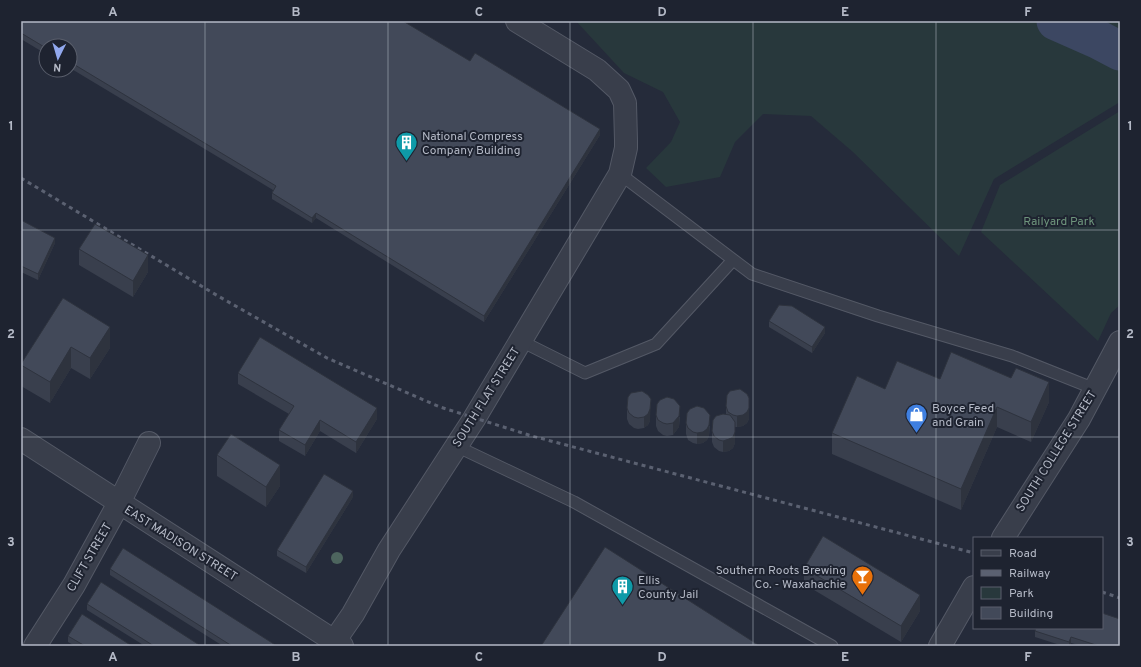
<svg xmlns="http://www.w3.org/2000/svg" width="1141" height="667" viewBox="0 0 1141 667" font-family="Overpass,sans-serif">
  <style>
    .green { fill: #28383c }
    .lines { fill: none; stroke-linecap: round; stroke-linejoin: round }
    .river { stroke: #3c4762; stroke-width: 39 }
    .service-casing { stroke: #545966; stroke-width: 13 }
    .minor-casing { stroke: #545966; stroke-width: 24 }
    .service { stroke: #393e4b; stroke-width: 11 }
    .minor { stroke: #393e4b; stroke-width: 22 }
    .rail { stroke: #5b6171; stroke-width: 3; stroke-dasharray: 4 4; stroke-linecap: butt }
    .tree { fill: #4d655e }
    .wall { fill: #393f4d }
    .shaded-wall { fill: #2e333e }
    .building { fill: #424959; stroke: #2e333e }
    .grid { fill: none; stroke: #b4b9c6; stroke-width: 1; stroke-opacity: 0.55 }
    .labels { text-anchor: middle; stroke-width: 4; stroke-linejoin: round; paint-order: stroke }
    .poi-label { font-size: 12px; fill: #b4b9c6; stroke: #1e2330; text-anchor: start }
    .park-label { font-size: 12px; fill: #6e957c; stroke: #1e2330 }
    .street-label { font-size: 12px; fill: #b4b9c6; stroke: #1e2330 }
    .neatline { fill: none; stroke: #b4b9c6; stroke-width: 1.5 }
    .grid-label { font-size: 13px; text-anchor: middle; font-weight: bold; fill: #b4b9c6 }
  </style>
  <rect width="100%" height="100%" fill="#252b3a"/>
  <!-- green -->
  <path class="green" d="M576 21H1120V102L994 179 959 256 853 152 811 116 763 114 735 142 720 177 666 187 646 168 671 142 680 122 663 92 624 73Z
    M1120 111V305L1111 313 1098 341 981 232 1000 185Z"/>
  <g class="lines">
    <!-- river -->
    <path class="river" d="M1056 21 1099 40 1120 51"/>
    <defs>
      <path id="service" d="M620 174 752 274 878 316 1012 356 1095 389
        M521 341 585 373 656 344 733 260
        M456 446 574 502 832 646"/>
      <path id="minor" d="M21 439 342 646
        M1003 538 1079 419 1120 342
        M35 646 74 585 119 503 149 443
        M331 646 353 614 389 550 474 419 620 174 626 148V141L625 103 619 90 597 70 517 21
        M940 646 974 587"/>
    </defs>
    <!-- service casing -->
    <use href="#service" class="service-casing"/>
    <!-- minor casing -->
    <use href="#minor" class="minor-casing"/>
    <!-- service -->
    <use href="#service" class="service"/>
    <!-- minor -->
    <use href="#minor" class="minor"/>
    <!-- rail -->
    <path class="rail" d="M21 178 218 296 327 358 440 407 532 436 974 553
      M1102 592 1120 598"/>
  </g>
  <!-- trees -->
  <circle class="tree" cx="337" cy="558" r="6"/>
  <!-- wall -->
  <path class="wall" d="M21 21 470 61 600 135 484 322 316 218 312 223 272 199V193L273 190 70 68V46H46V54L21 39Z
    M21 220 55 243 38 280 21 272Z
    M79 249 148 272 133 297 79 265Z
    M63 298 110 348 90 379 71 368 50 403 21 386V364Z
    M769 321 825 333 812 353 769 327Z
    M238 373 377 419 356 453 320 431 305 456 279 441V430L289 414 238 384Z
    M940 379 1049 402 1031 442 997 427 961 510 832 454V433Z
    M628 397 650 421 648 425 644 428 638 429 634 428 629 424 627 419V408Z
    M726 406 749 419 747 423 743 426 737 427H735V443L733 448 729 451 723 452 719 451 714 447 712 442V431L726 414Z
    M656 415 680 417 679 427 673 435 667 436 663 435 658 431 656 426Z
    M686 423 710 426 709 436 707 440 703 443 697 444 693 443 688 440 686 434Z
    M217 455 280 486 266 507 217 476Z
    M353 497 306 573 277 556V550Z
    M804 568 920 611 901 642 804 584Z
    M110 569 277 646H223L110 575Z
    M87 604 201 646H145L87 610Z
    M1036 628 1120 646H1082L1071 643 1070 646H1063L1035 637V631Z
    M68 636 132 646H75L68 642Z"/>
  <!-- shaded-wall -->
  <path class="shaded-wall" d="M600 129V135L484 322V316Z
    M316 213V218L312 223V218Z
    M55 238V243L38 280V274Z
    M148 255V272L133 297V281Z
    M110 327V348L90 379V358Z
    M825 327V333L812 353V347Z
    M71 347V368L50 403V382Z
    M1049 382V402L1031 442V422Z
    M749 398V419L747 423 743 426 737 427V416Z
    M651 399 650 421 648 425 644 428V417Z
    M680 406 679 427 673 435V423Z
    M997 407V427L961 510V489Z
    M377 408V419L356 453V442Z
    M710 415 709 436 707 440 703 443 697 444V433Z
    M320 420V431L305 456V445Z
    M735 422V443L733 448 729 451 723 452V441Z
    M280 465V486L266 507V487Z
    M353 491V497L306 573V567Z
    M920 595V611L901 642V626Z
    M1071 637V643L1070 646H1069V642Z"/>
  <!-- building -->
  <path class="building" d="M21 21H403L470 61 475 53 600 129 484 316 316 213 312 218 272 193 276 186 70 62V46H46V48L21 33Z
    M21 220 55 238 38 274 21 266Z
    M95 224 148 255 133 281 79 249Z
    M63 298 110 327 90 358 71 347 50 382 21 365V364Z
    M779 305 792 306 825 327 812 347 769 321Z
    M260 337 377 408 356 442 320 420 305 445 279 430 294 406 238 373Z
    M951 352 1011 378 1016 368 1049 382 1031 422 997 407 961 489 832 433 857 376 885 389 897 361 940 379Z
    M740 389 747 394 749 398V408L747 412 743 415 737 416 733 415 728 412 726 406 727 395 730 391Z
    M642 391 648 395 651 399 650 409 648 414 644 417 638 418 634 417 629 413 627 408 628 397 631 393Z
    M667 397 674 399 680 406 679 416 673 423 667 424 663 423 658 420 656 415 657 404 660 400Z
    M697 406 704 408 710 415 709 425 707 429 703 432 697 433 693 432 688 428 686 423 687 413 690 409Z
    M723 414 730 415 735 422V432L733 437 729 439 723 441 719 440 714 436 712 431 713 420 716 416Z
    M231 434 280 465 266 487 217 455Z
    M324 474 353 491 306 567 277 550Z
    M823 536 920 595 901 626 804 568Z
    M605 547 760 646H541Z
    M123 548 277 646H232L110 569Z
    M101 582 201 646H154L87 604Z
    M1102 613 1120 619V646H1099L1071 637 1069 642 1035 631 1036 628H1102Z
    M82 614 132 646H85L68 636Z"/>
  <!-- grid -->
  <path class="grid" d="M205 21V646M388 21V646M570 21V646M753 21V646M936 21V646M21 230H1120M21 437H1120"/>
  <!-- icons -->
  <defs>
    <symbol id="building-pin" viewBox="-11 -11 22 30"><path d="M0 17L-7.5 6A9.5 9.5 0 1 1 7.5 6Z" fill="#0f9aa8" stroke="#1e2330"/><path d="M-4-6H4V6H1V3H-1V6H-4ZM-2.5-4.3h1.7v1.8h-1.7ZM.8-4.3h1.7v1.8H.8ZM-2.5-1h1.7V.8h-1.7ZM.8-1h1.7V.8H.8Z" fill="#fff"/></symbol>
    <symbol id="shop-pin" viewBox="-11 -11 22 30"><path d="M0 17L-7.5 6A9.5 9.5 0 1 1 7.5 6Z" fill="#3f7fe0" stroke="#1e2330"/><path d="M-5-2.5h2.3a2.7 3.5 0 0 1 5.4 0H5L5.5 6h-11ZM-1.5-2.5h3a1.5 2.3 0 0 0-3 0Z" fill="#fff"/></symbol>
    <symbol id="bar-pin" viewBox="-11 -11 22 30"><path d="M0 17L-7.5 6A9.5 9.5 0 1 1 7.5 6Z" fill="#e8710a" stroke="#1e2330"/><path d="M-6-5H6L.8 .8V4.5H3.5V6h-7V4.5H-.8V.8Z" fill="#fff"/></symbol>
  </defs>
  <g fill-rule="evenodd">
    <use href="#building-pin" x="394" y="130" width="25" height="34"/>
    <use href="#shop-pin" x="904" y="402" width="25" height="34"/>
    <use href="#bar-pin" x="850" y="564" width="25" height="34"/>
    <use href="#building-pin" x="610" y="574" width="25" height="34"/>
  </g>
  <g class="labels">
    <!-- poi labels -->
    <g class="poi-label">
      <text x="422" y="140">National Compress<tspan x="422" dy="14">Company Building</tspan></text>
      <text x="932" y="412">Boyce Feed<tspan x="932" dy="14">and Grain</tspan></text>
      <text x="846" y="574" text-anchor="end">Southern Roots Brewing<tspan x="846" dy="14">Co. - Waxahachie</tspan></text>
      <text x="638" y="584">Ellis<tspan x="638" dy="14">County Jail</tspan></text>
    </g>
    <!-- park labels -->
    <g class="park-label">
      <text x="1059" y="225">Railyard Park</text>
    </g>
    <!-- street labels -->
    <g class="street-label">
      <text transform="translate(486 397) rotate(-58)" y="4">SOUTH FLAT STREET</text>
      <text transform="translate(1056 451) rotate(-58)" y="4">SOUTH COLLEGE STREET</text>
      <text transform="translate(181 543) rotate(32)" y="4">EAST MADISON STREET</text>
      <text transform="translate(89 557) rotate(-60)" y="4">CLIFT STREET</text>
    </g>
  </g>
  <!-- border -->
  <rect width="1141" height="667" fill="none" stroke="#1e2330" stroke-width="44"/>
  <!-- legend -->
  <rect x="973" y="537" width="130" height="92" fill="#1e2330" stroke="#5a5f6c"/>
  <rect x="981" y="550" width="20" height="6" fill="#393e4b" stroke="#5a5f6c"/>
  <text x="1009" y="557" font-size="12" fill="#b4b9c6">Road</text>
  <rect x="981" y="570" width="20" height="6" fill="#5b6171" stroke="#5a5f6c"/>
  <text x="1009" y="577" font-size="12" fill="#b4b9c6">Railway</text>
  <rect x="981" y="587" width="20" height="12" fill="#28383c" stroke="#5a5f6c"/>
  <text x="1009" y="597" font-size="12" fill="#b4b9c6">Park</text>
  <rect x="981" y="607" width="20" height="12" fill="#424959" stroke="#5a5f6c"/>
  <text x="1009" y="617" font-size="12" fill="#b4b9c6">Building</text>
  <!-- north arrow -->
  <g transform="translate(58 58) rotate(185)"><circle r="19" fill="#1e2330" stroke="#5a5f6c"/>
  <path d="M0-3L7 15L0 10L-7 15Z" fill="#91a8ee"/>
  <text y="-6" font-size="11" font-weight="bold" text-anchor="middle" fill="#b4b9c6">N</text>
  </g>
  <rect x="22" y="22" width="1097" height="623" class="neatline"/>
  <g class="grid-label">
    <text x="113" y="16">A</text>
    <text x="296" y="16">B</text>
    <text x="479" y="16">C</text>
    <text x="662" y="16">D</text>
    <text x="845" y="16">E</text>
    <text x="1028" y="16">F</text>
    <text x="11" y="130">1</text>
    <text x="1130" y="130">1</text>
    <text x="11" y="338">2</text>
    <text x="1130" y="338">2</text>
    <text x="11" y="546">3</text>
    <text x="1130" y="546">3</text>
    <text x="113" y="661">A</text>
    <text x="296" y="661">B</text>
    <text x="479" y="661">C</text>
    <text x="662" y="661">D</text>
    <text x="845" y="661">E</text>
    <text x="1028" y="661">F</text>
  </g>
</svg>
